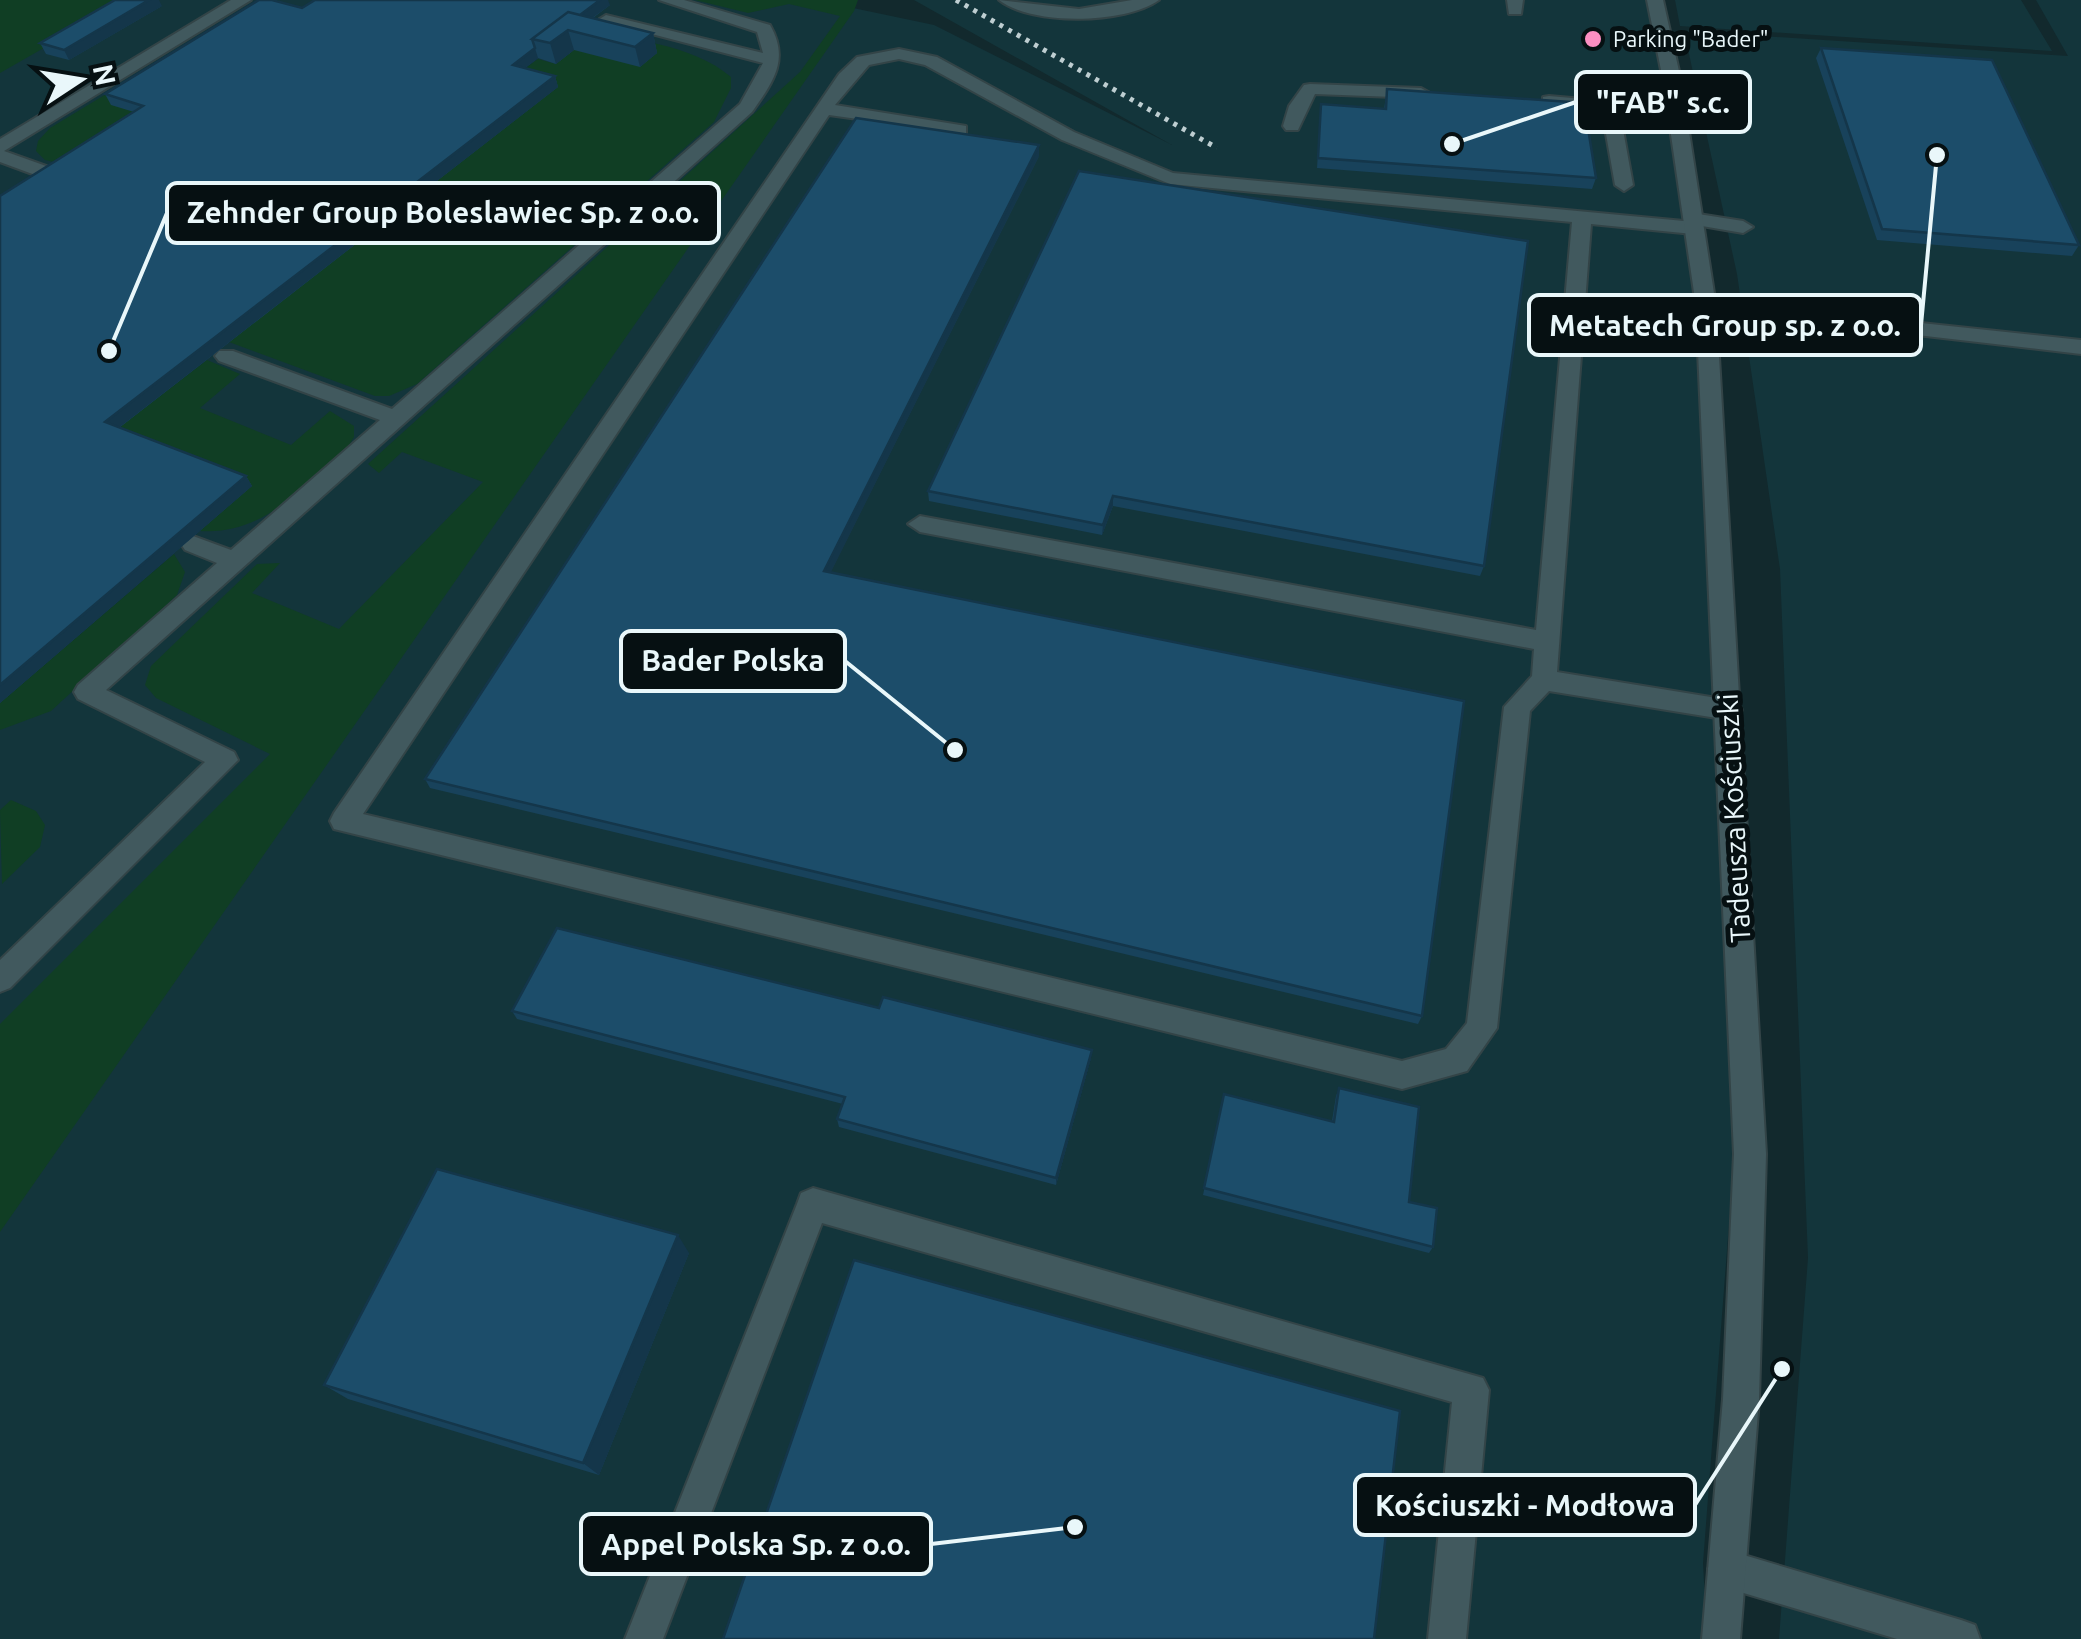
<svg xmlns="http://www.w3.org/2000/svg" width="2081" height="1639" viewBox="0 0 2081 1639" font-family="Ubuntu,sans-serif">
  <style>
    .built { fill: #13353b }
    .green { fill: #103e24 }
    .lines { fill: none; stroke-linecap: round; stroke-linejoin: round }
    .service-casing { stroke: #334447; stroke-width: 4 }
    .minor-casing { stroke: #334447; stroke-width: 4 }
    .service { fill: #41595e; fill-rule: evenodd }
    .minor { fill: #41595e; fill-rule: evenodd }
    .rail { stroke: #beced1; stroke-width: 5; stroke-dasharray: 4 6; stroke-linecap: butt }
    .wall { fill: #18425b }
    .shaded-wall { fill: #14364a }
    .building { fill: #1c4d6a; stroke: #14364a; stroke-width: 2.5 }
    .poi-dot { fill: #fc8fc2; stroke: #061012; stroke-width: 4 }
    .labels { text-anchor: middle; stroke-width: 10; stroke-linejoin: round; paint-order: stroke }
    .far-poi-label { font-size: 22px; fill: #e9f7fa; stroke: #061012; text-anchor: start }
    .street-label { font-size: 28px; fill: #e9f7fa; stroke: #061012 }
    .leader { fill: none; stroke: #e9f7fa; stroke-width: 4 }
    .callout-dot { fill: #e9f7fa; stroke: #061012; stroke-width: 4 }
    .callout { fill: #061012; stroke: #e9f7fa; stroke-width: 4 }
    .callout-label { font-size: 30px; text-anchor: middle; font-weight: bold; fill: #e9f7fa }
  </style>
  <rect width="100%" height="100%" fill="#12292d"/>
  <!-- built -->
  <path class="built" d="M119 0H815L934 25 1172 145 914 0H1655L1689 192 1716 506 1712 707 1740 1080 1703 1563 1707 1639H0V68Z
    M1675 0H2021L2052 51 1680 26Z
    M2036 0H2081V1639H1779L1808 1258 1780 569 1737 274 1684 31 2068 56Z"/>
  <!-- green -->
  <path class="green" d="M0 0H128L0 73Z
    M262 0H279L113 105 149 116 72 166 45 160 36 151 38 141 50 128Z
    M695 0H858L854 11 0 1232V1024L270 754 156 698 145 685 151 666 257 564 280 563 252 593 339 629 483 482 402 452 379 473 368 464 800 72 840 16 789 4 748 13Z
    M579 27C627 39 693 44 731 77V88L714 122 417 384 389 396H375L229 342 557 87 516 75 538 59 556 64Z
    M207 360 240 374 200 408 291 445 330 411 354 426V437L346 450C303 487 262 536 200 531L251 486 112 433Z
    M174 554 185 572 177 595 51 711 0 730V703Z
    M11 800 36 811 45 825 40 847 2 884 0 810Z"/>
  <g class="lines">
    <defs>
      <path id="service" d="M231 0H251L4 151 60 171V179H46L0 162V139Z
        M659 0H684L770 25C790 60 773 82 752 112L106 690 234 752 238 760 10 988 0 992V960L205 762 78 699 74 692 78 685 217 563 185 550 181 544 185 538 193 536 231 550 380 420 219 361 215 356 219 351H233L392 409 740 104 763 63 598 20 606 15 763 53 757 32Z
        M999 0 1079 9 1132 0H1159C1126 24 1032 26 999 0Z
        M1507 0H1523L1521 14H1509Z
        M899 49 937 57 1074 132 1173 173 1684 221 1685 215 1692 213 1743 221 1753 227 1743 233 1702 226 1700 232 1693 234 1591 224 1557 672 1729 700 1738 703 1742 710 1738 717 1729 720 1549 691 1530 711 1497 1028 1467 1071 1402 1089 334 829 330 821 334 813 839 74 857 57ZM899 59 925 65 1062 140 1170 184 1572 222 1536 630 920 516 908 524 920 532 1534 649 1532 676 1504 707 1467 1023 1446 1049 1402 1061 363 814 829 115 966 134V126L960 125 835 105 869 65Z
        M1310 84 1421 88 1430 93 1421 98 1315 94 1298 130H1286L1283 126 1289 106 1304 85Z
        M1549 96 1676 107 1685 112 1676 117 1620 113 1633 185 1624 191 1615 185 1602 111 1543 105V97Z
        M1706 300 2081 340V354L1699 310 1696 306 1699 302Z
        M813 1188 1483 1378 1489 1390 1466 1639H1428L1452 1402 822 1223 663 1639H625L797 1204 801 1193Z
        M1727 1550 1961 1620 1975 1625 1980 1639H1897L1727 1588 1714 1582 1708 1569 1714 1556Z"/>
      <path id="minor" d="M1647 0H1663L1681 80 1716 306 1766 1154 1759 1399 1740 1639H1702L1723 1399 1734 1154 1696 306 1663 80Z"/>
    </defs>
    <!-- service casing -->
    <use href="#service" class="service-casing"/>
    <!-- minor casing -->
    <use href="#minor" class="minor-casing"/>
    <!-- service -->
    <use href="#service" class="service"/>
    <!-- minor -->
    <use href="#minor" class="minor"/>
    <!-- rail -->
    <path class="rail" d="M956 0 1217 148"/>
  </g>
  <!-- wall -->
  <path class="wall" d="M610 5 593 18 653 33 657 53 640 67 574 50 556 64 538 58 525 68 555 76 558 87 119 428 246 476 252 486 0 703 134 112 111 105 105 94 302 8Z
    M162 6 69 60 46 54 40 43Z
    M1821 48 2079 245 2072 256 1877 240 1816 58Z
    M1387 89 1596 178 1592 189 1317 168 1321 104 1384 109Z
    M1039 156 830 573 1422 1016 1418 1024 430 788 425 779Z
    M1079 171 1484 566 1480 576 1113 506 1102 535 929 501 928 491Z
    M879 1008 1091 1058 1056 1185 839 1127 837 1119 843 1104 517 1019 512 1011Z
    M1339 1088 1409 1202 1433 1247 1429 1253 1203 1195 1224 1094 1332 1121 1336 1096Z
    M689 1253 599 1475 348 1399 324 1385Z"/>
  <!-- shaded-wall -->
  <path class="shaded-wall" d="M149 0H159L162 6 69 60 64 50Z
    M600 0H608L610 5 574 31 568 30 574 50 556 64 550 43 544 42Z
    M653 33 657 53 640 67 635 47Z
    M535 48 538 58 516 75 513 65Z
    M555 76 558 87 112 433 105 422Z
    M1039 145V156L826 582 824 571Z
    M246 476 252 486 0 703V685Z
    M1113 496V506L1102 535 1103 525Z
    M1092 1050 1091 1058 1056 1185V1178Z
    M678 1235 689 1253 599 1475 583 1463Z"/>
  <!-- building -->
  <path class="building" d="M115 0H149L64 50 40 43Z
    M259 0H272L302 8 315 0H600L580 15 568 12 532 39 535 48 513 65 555 76 105 422 246 476 0 685V196L143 106 105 94Z
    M568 12 653 33 635 47 568 30 550 43 532 39Z
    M1821 48 1992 60 2079 245 1882 229Z
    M1387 89 1584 103 1596 178 1318 158 1321 104 1386 109Z
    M856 118 1039 145 824 571 1464 701 1422 1016 425 779Z
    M1079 171 1528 241 1484 566 1113 496 1103 525 928 491Z
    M557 928 879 1008 883 997 1092 1050 1056 1178 837 1119 845 1097 512 1011Z
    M1339 1088 1419 1107 1409 1202 1437 1208 1433 1247 1204 1188 1224 1094 1334 1122Z
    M437 1169 678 1235 583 1463 324 1385Z
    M854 1260 1400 1411 1374 1639H723Z"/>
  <!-- markers -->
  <circle class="poi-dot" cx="1593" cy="39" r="10"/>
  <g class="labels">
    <!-- far-poi labels -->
    <g class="far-poi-label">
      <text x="1613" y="47">Parking "Bader"</text>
    </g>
    <!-- street labels -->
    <g class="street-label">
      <text transform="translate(1734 818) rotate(-93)" y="10">Tadeusza Kościuszki</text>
    </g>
  </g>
  <!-- callouts -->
  <path class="leader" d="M1452 144L1576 102M109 351L167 213M1937 155L1921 325M955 750L845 661M1782 1369L1695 1505M1075 1527L931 1544"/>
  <g class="callout-dot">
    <circle cx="1452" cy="144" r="10"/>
    <circle cx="109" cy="351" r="10"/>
    <circle cx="1937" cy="155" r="10"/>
    <circle cx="955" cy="750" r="10"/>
    <circle cx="1782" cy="1369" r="10"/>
    <circle cx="1075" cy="1527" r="10"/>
  </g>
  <g class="callout">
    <rect x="1576" y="72" width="174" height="60" rx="10"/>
    <rect x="167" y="183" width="552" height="60" rx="10"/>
    <rect x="1529" y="295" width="392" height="60" rx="10"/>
    <rect x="621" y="631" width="224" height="60" rx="10"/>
    <rect x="1355" y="1475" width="340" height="60" rx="10"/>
    <rect x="581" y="1514" width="350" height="60" rx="10"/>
  </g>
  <g class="callout-label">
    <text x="1663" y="113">"FAB" s.c.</text>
    <text x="443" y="223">Zehnder Group Boleslawiec Sp. z o.o.</text>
    <text x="1725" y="336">Metatech Group sp. z o.o.</text>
    <text x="733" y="671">Bader Polska</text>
    <text x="1525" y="1516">Kościuszki - Modłowa</text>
    <text x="756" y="1555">Appel Polska Sp. z o.o.</text>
  </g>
  <!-- north arrow -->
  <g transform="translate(80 80) rotate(78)" stroke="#061012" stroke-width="8" paint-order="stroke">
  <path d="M0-8L18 38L0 25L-18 38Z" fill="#e9f7fa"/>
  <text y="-15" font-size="28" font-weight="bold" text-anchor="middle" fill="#e9f7fa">N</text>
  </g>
</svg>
